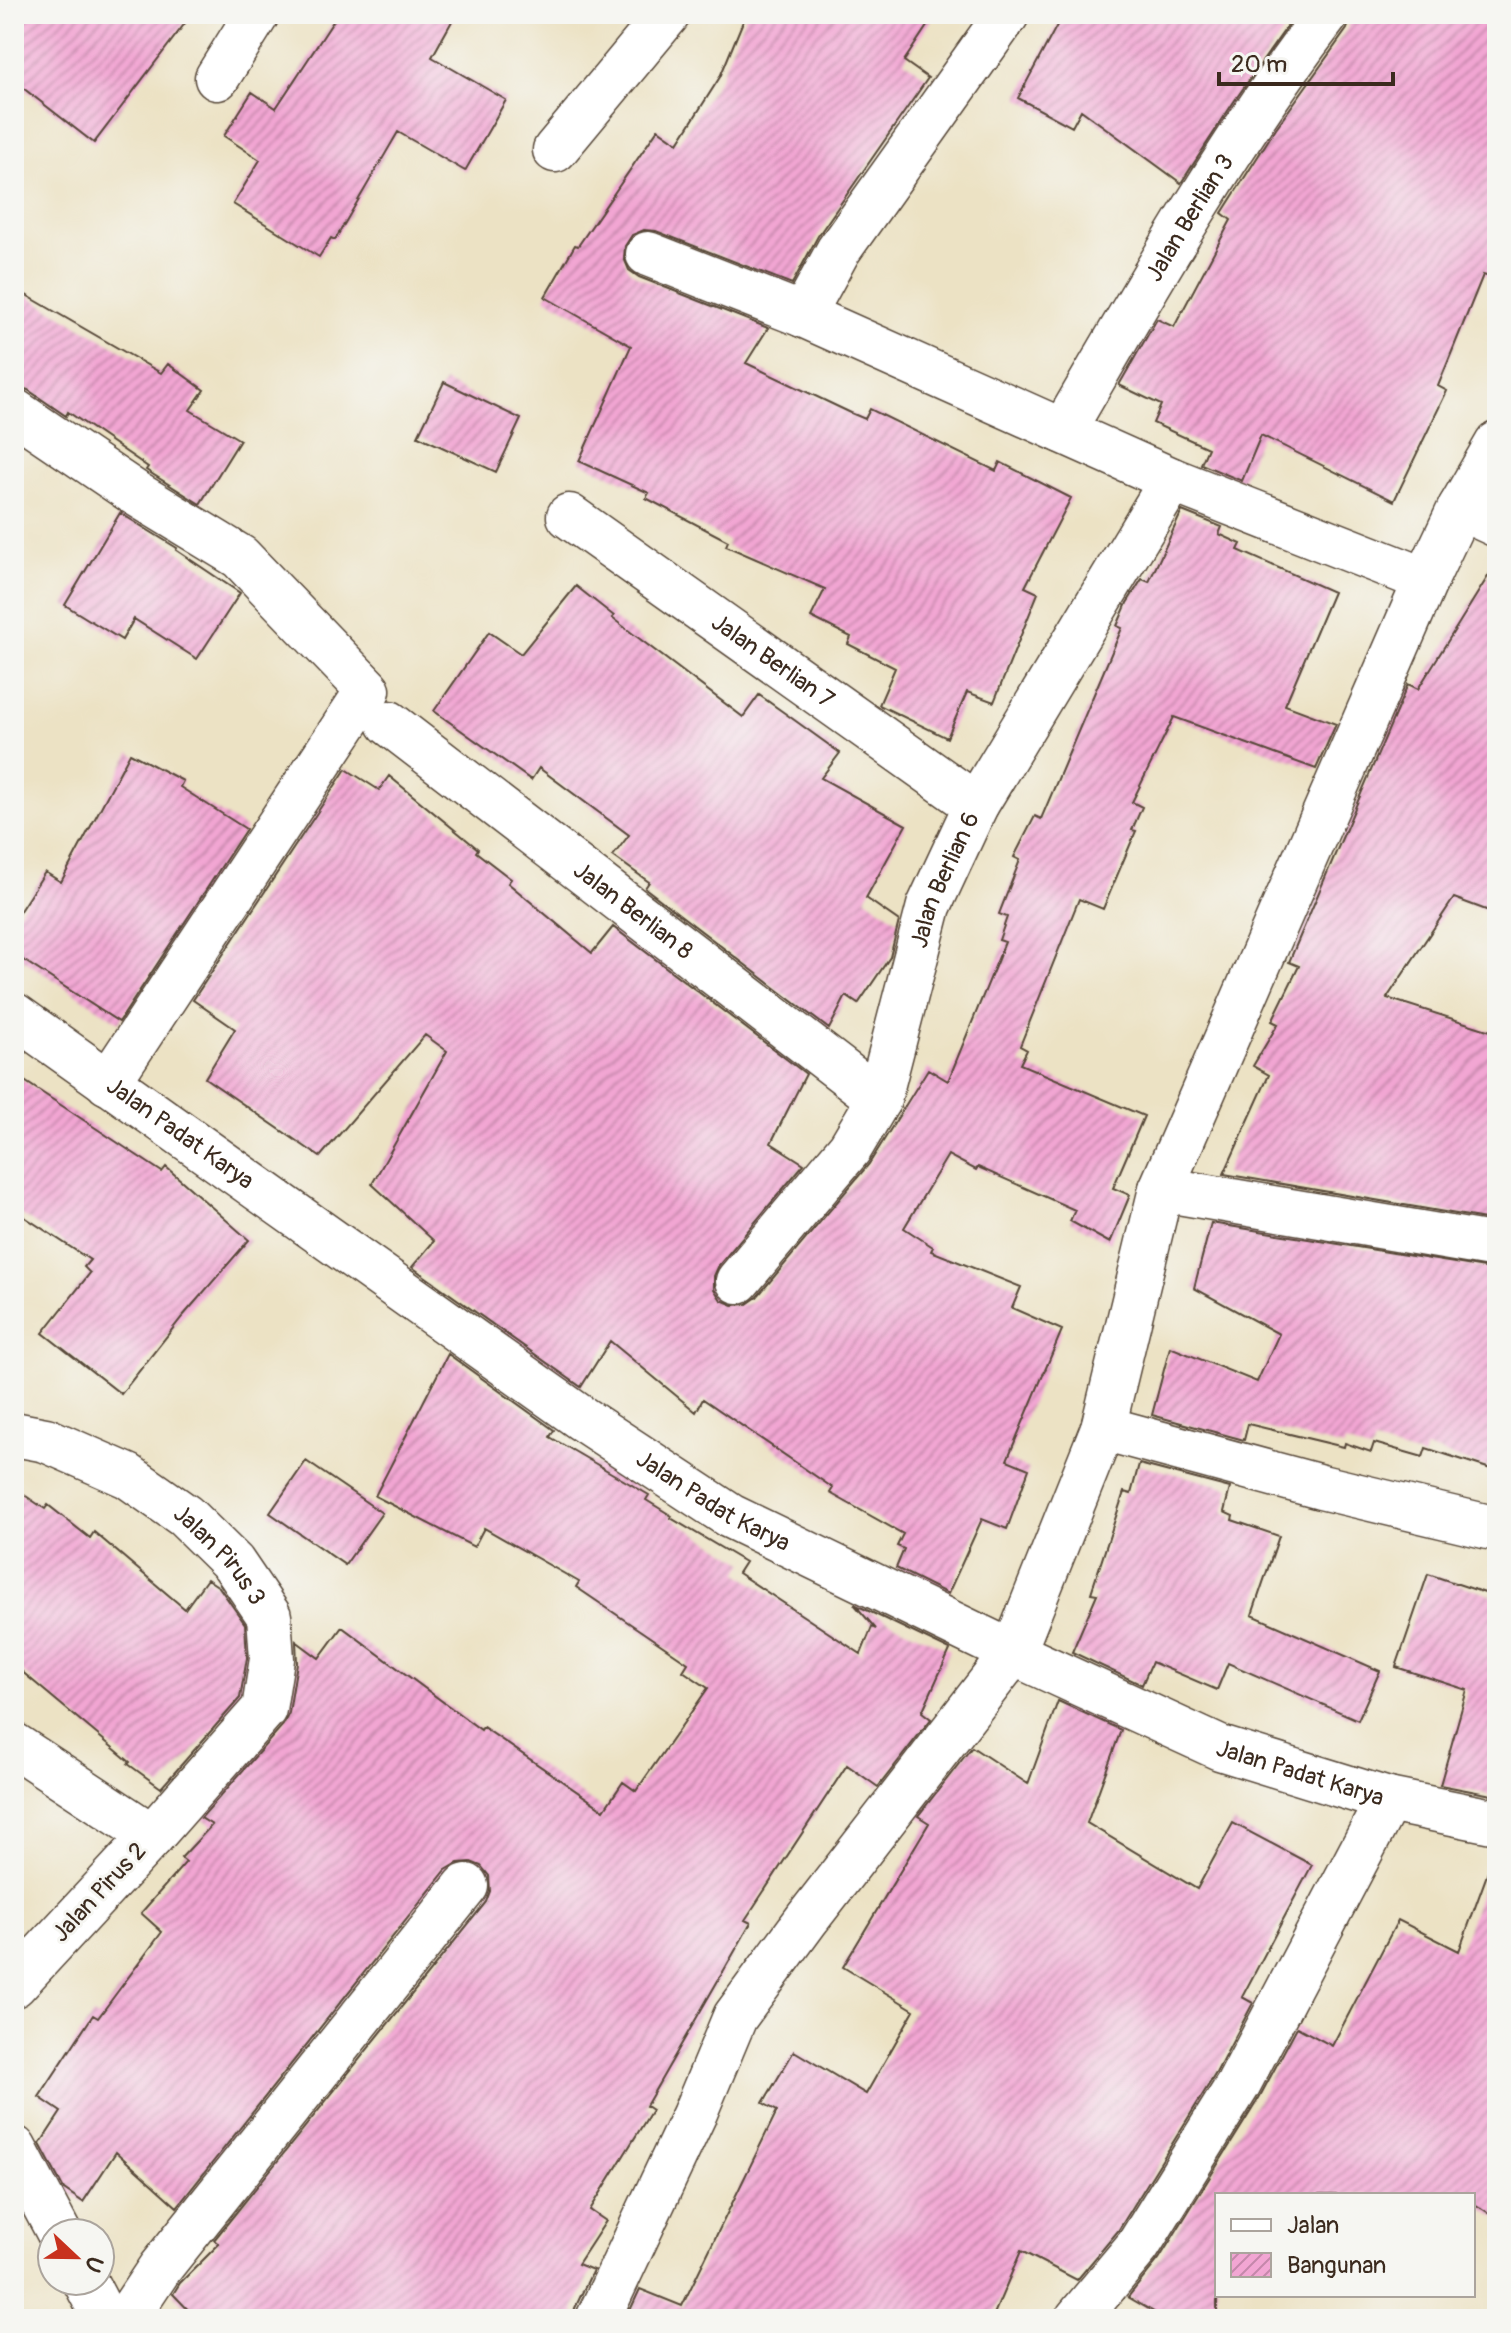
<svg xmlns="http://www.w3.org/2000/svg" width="1511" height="2333" viewBox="0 0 1511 2333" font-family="Pangolin,sans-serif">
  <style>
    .building { fill: url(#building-hatch) }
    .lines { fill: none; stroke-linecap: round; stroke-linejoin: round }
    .minor-casing { stroke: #564637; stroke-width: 47 }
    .minor { stroke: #fff; stroke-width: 44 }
    .labels { text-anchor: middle; stroke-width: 6; stroke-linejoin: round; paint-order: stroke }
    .street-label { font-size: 24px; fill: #3b2a1e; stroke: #f6f6f2 }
  </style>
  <defs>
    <pattern id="building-hatch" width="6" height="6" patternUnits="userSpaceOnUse" patternTransform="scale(2)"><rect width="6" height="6" fill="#f2a6d3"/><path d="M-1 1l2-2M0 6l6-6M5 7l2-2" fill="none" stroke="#c587ab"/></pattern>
  </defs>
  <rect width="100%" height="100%" fill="#f6f6f2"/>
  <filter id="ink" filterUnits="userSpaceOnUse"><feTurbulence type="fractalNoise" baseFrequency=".0125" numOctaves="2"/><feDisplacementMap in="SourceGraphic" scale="16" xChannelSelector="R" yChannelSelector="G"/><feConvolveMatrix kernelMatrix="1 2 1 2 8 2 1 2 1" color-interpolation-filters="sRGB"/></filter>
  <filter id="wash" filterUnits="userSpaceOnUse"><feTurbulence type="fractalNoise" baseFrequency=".006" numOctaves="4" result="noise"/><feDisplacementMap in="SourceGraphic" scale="32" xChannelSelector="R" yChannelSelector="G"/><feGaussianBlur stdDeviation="1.8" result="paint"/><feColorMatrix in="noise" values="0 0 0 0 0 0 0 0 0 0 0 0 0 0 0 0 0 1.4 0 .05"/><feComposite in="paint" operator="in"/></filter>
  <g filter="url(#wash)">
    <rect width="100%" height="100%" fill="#ece2c4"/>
    <g id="blocks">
      <!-- building -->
      <path class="building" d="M14 14H192L94 143 14 81Z
        M338 14H456L432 57 506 100 465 171 398 132 335 240 331 238 319 257 233 204 260 160 224 136 252 92 276 108Z
        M746 14H935L904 61 928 78 818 236 792 284 656 231 644 230 632 235 625 246 624 258 629 270 639 277 768 328 746 363 851 413 865 419 870 409 996 471 1000 462 1071 498 1025 587 1038 593 994 702 967 692 947 738 879 705 895 668 848 644 851 637 811 617 825 589 726 546 728 541 646 498 649 493 579 461 631 346 545 297 575 245 578 246 658 129 678 143 720 77Z
        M1063 14H1296L1235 100 1181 183 1081 110 1072 127 1018 98Z
        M1352 14H1497V279L1483 275 1438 386 1447 391 1394 501 1261 435 1242 481 1201 464 1208 448 1153 423 1161 405 1119 385 1157 319 1174 327 1231 220 1222 213 1276 128 1347 29Z
        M14 288 161 373 168 364 204 390 190 410 240 440 200 504 146 470 148 467 68 412 66 416 28 390 14 386Z
        M444 382 521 419 496 472 418 436Z
        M1182 511 1222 527 1219 534 1241 544 1238 550 1333 592 1285 705 1336 724 1316 769 1174 717 1132 802 1142 807 1132 830 1136 831 1103 909 1079 899 1020 1046 1027 1050 1020 1064 1144 1116 1113 1188 1130 1195 1110 1243 1070 1221 1075 1210 978 1167 976 1170 948 1155 904 1228 933 1247 931 1251 1021 1287 1012 1308 1062 1330 1007 1460 1029 1469 1007 1529 982 1519 948 1594 896 1568 904 1549 897 1546 903 1534 830 1493 833 1488 703 1399 696 1412 610 1341 581 1387 412 1267 434 1241 372 1184 447 1051 425 1035 320 1157 205 1078 235 1029 193 1000 346 769 379 790 389 776 478 849 476 852 511 879 508 883 592 953 613 927 806 1074 771 1143 804 1164 719 1265 714 1276V1289L721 1300 733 1305 747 1304 757 1297 869 1164 928 1069 948 1081 1005 942 999 940 1007 917 999 914 1020 860 1014 857 1035 816 1041 819 1122 628 1117 626 1127 603 1142 579 1149 582Z
        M120 513 177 548 176 550 240 593 197 659 134 619 122 640 65 605Z
        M1497 562V914L1454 898 1387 998 1497 1033V1221L1224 1174 1269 1075 1253 1066 1278 1024 1272 1021 1299 966 1289 962 1408 684 1418 689Z
        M576 586 614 616 612 618 743 717 759 695 786 714 840 753 821 778 906 825 866 898 899 921 890 957 858 1004 846 996 829 1029 645 888 649 882 613 856 629 835 539 768 531 780 434 711 489 632 521 654Z
        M130 753 183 781 180 787 246 829 119 1022 14 954V920L45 872 61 882Z
        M14 1074 162 1172 166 1167 249 1240 182 1317 121 1394 43 1333 90 1273 84 1267 90 1260 14 1210Z
        M1211 1223 1497 1270V1471L1426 1448 1423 1457 1374 1443 1371 1452 1345 1443 1344 1447 1248 1424 1244 1440 1152 1415 1170 1347 1257 1382 1279 1334 1194 1288Z
        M448 1354 554 1430 550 1437 649 1495 646 1500 672 1516 671 1518 745 1562 738 1573 861 1654 872 1627 876 1629 854 1604 950 1650 922 1712 931 1719 878 1787 847 1765 745 1920 751 1923 646 2106 652 2110 590 2210 606 2221 578 2264 593 2270 575 2308 573 2319H197L173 2294 180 2283 219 2244 214 2240 486 1902 490 1891 489 1876 481 1866 471 1862 458 1863 446 1870 177 2207 116 2152 83 2202 64 2189 40 2144 61 2112 39 2097 93 2015 98 2018 162 1932 141 1913 186 1862 181 1858 212 1825 201 1818 283 1725 289 1713 297 1663 296 1641 319 1658 342 1627 481 1730 483 1727 604 1810 623 1782 636 1791 708 1688 683 1671 688 1663 576 1587 579 1582 484 1528 474 1547 375 1496Z
        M306 1461 382 1513 345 1565 270 1513Z
        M1139 1464 1230 1488 1224 1512 1233 1516 1232 1520 1279 1536 1252 1615 1380 1671 1358 1720 1228 1663 1217 1690 1152 1662 1142 1685 1072 1652 1097 1594 1091 1593 1124 1492 1131 1494Z
        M14 1488 45 1509 48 1505 90 1538 94 1532 185 1609 207 1579 219 1587 245 1624 247 1658 240 1698 161 1788 128 1764 130 1762 14 1665Z
        M1428 1574 1497 1597V1796L1440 1785 1467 1690 1396 1667Z
        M1058 1701 1121 1730 1087 1823 1197 1889 1233 1823 1312 1865 1242 1997 1253 2003 1216 2073 1118 2231 1077 2280 1021 2251 992 2319H626L640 2289 682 2306 777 2111 763 2103 794 2051 866 2094 914 2010 843 1967 929 1823 918 1816 972 1747 1028 1784Z
        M1492 1861 1497 1862V2218L1473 2203V2195H1217V2319H1166L1128 2297 1159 2259 1259 2098 1297 2027 1332 2046 1398 1920 1459 1951Z"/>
    </g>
  </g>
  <g filter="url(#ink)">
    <use href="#blocks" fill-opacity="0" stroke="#564637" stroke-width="2"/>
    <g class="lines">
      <defs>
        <g id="minor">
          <path d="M1007 14 838 251 803 315 1172 480 1426 580"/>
          <path d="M217 78 257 14"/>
          <path d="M555 150 668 14"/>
          <path d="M648 254 803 315"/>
          <path d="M14 411 135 493 240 557 368 690 108 1083"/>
          <path id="s1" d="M1063 431C1146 288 1227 145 1327 14"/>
          <path d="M1460 508 1497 525"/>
          <path id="s2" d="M569 516 976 805"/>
          <path id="s3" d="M389 723 879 1099"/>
          <path id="s4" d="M14 1015 581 1418 730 1516 1013 1653 1220 1748 1388 1800 1497 1822"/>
          <path d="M1161 1189 1497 1246"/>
          <path id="s5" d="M738 1281 850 1148 879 1099 929 906 976 805 1172 480"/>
          <path d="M1103 1428 1321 1487 1497 1529"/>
          <path id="s6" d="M14 1434 46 1440 128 1476 185 1516 233 1563 269 1616 272 1659 264 1709 152 1836 14 1985"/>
          <path d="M14 1745 152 1836"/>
          <path d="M14 2148 59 2233"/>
          <path d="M85 2281 105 2319"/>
          <path d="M126 2319 160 2268 466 1886"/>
          <path d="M598 2319 694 2115 735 2017 807 1919 1013 1653 1103 1428 1161 1189 1426 580 1460 508 1497 444"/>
          <path d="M1077 2319 1138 2246 1238 2085 1388 1800"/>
        </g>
      </defs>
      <!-- minor casing -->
      <use href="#minor" class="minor-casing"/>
      <!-- minor -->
      <use href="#minor" class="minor"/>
    </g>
  </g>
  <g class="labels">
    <!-- street labels -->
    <g class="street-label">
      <text dy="8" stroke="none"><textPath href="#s1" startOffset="248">Jalan Berlian 3</textPath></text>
      <text dy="8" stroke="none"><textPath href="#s2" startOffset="250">Jalan Berlian 7</textPath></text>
      <text dy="8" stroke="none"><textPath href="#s5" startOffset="460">Jalan Berlian 6</textPath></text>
      <text dy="8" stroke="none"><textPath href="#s3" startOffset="308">Jalan Berlian 8</textPath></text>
      <text dy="8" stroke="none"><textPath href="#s4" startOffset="204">Jalan Padat Karya</textPath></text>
      <text dy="8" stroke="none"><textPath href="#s4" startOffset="852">Jalan Padat Karya</textPath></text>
      <text dy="8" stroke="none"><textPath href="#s6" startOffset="244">Jalan Pirus 3</textPath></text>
      <text dy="8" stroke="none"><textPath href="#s4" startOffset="1500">Jalan Padat Karya</textPath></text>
      <text transform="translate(99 1892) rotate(-47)" y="8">Jalan Pirus 2</text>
    </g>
  </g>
  <!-- margin -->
  <rect width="1511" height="2333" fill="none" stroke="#f6f6f2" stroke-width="48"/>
  <!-- legend -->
  <rect x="1215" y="2193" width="260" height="104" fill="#f6f6f2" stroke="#aba49d" stroke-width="2"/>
  <rect x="1231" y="2219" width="40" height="12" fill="#ffffff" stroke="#aba49d" stroke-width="2"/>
  <text x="1287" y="2233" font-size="24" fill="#3b2a1e">Jalan</text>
  <rect x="1231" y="2253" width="40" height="24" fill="url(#building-hatch)" stroke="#aba49d" stroke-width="2"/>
  <text x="1287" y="2273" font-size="24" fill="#3b2a1e">Bangunan</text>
  <!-- north arrow -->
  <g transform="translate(76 2257) rotate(112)"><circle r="38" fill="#f6f6f2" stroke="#aba49d" stroke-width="2"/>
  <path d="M0-6L14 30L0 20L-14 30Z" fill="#c8321e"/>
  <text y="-12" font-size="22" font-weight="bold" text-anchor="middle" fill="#3b2a1e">U</text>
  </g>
  <!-- scale -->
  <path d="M1219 72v12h174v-12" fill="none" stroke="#3b2a1e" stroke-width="4"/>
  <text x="1231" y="72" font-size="24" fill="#3b2a1e" stroke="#f6f6f2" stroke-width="6" paint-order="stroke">20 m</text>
</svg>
